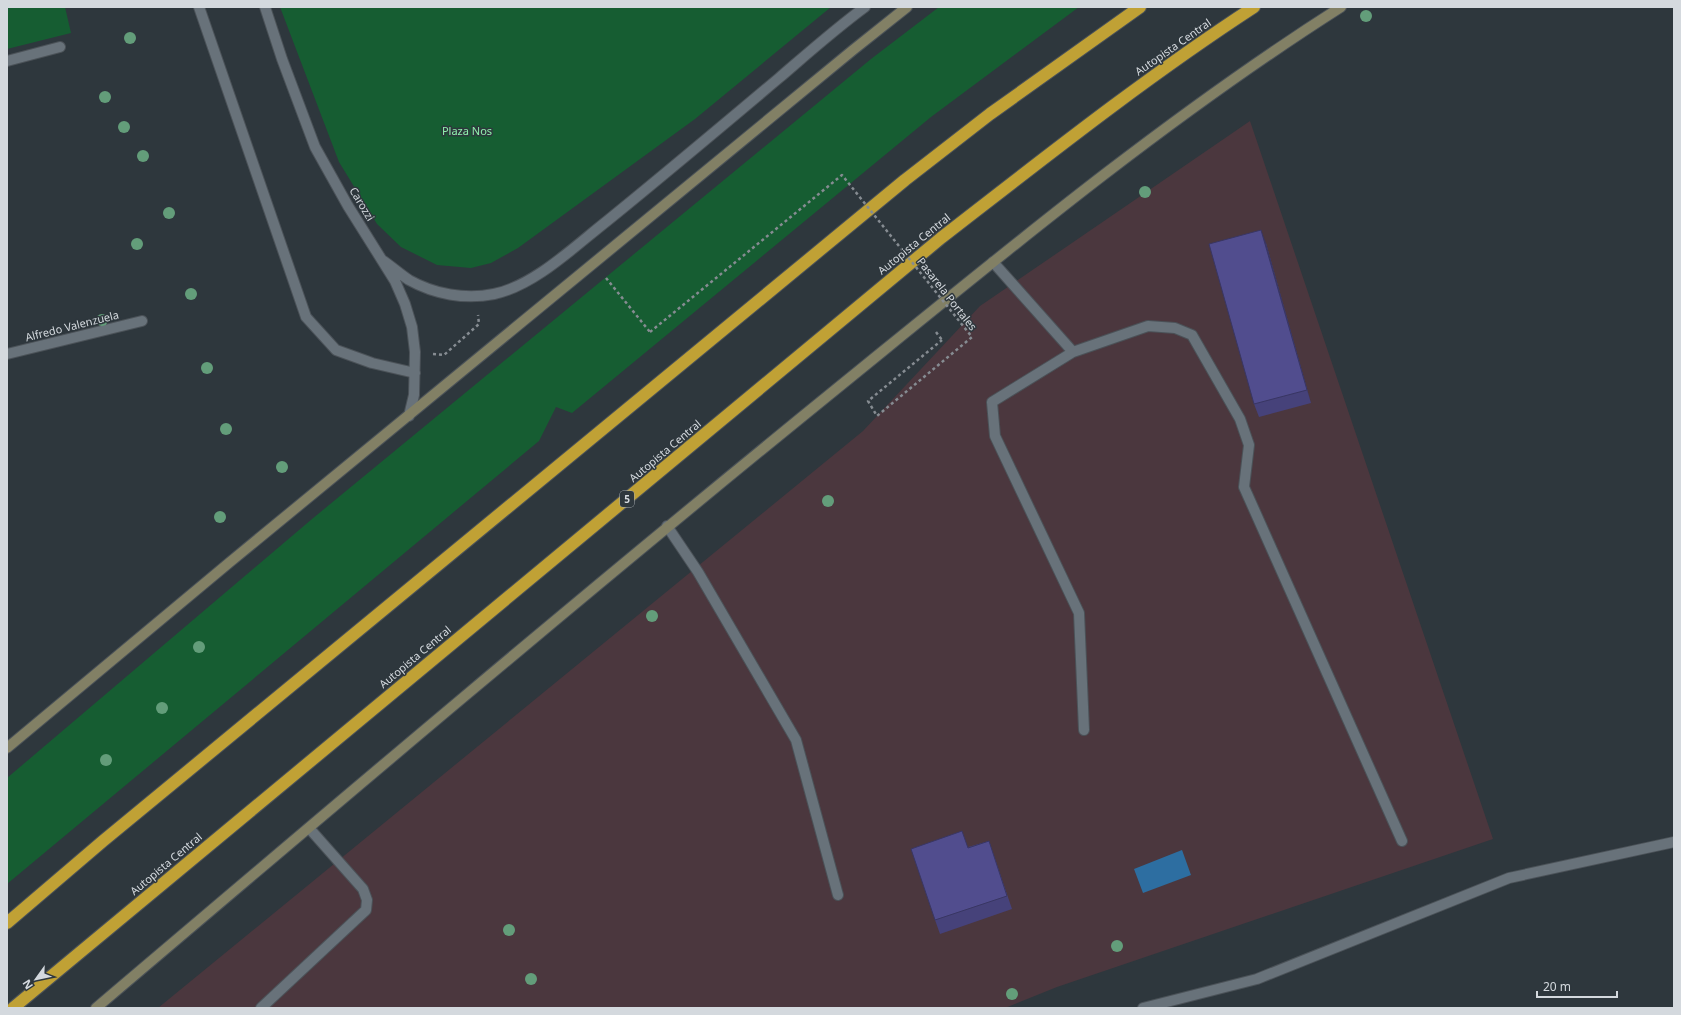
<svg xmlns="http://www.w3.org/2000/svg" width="1681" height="1015" viewBox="0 0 1681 1015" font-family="'Noto Sans',sans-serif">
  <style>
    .industrial { fill: #4b373e }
    .green { fill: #165d32 }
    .water { fill: #2d6ea1 }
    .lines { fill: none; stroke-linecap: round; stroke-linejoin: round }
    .service-casing { stroke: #4b5258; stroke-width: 12 }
    .minor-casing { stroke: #4b5258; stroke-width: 12 }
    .secondary-casing { stroke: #4b5258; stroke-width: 12 }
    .motorway-casing { stroke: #4b5258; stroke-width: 14 }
    .path { stroke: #868c92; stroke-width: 2.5; stroke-dasharray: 3 3; stroke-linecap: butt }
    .service { stroke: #68727a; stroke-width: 10 }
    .minor { stroke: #68727a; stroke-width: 10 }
    .secondary { stroke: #828065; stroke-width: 10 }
    .motorway { stroke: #c0a135; stroke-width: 12 }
    .path-bridge { stroke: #868c92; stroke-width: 2.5; stroke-dasharray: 3 3; stroke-linecap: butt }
    .tree { fill: #639d7a }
    .wall { fill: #46427a }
    .shaded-wall { fill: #393663 }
    .building { fill: #514d8e; stroke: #393663 }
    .labels { text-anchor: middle; stroke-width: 3; stroke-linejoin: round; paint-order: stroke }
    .shield { fill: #2e373d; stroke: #a2a8ae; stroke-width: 1 }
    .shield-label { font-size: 10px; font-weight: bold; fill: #d4d9de }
    .street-label { font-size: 11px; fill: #d4d9de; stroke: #2e373d }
    .park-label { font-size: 11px; fill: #8ff1ac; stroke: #2e373d }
  </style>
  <rect width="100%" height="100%" fill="#2e373d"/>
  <!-- industrial -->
  <path class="industrial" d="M1250 121 1493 839 1057 987 1005 1008H158L863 431 980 306Z"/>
  <!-- green -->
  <path class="green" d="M7 7H65L71 33 7 49Z
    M280 7H831L695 119 518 248 491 263 471 268 437 265 401 247 377 224 339 162Z
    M939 7H1079L931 117 572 413 556 407 539 441 7 884V778L312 519 871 59Z"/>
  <!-- water -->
  <path class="water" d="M1182 850 1191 875 1143 893 1134 869Z"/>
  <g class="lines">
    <defs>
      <path id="service" d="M993 262 1073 352
        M667 526 698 572 796 740 838 895
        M1084 730 1079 613 995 436 992 402 1073 352 1148 326 1175 328 1192 335 1240 419 1249 445 1244 487 1402 841
        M261 1008 366 910 367 900 363 889 309 828
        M1143 1008 1257 979 1509 878 1674 842"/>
      <path id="minor" d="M199 7 306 317 336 350 372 363 415 373
        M265 7 282 59 315 147 348 206 395 281 405 304 412 327 415 352 414 395 409 416
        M7 61 60 47
        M382 260C391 266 400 274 409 280 434 294 465 300 494 294 534 286 575 246 607 221 665 174 722 126 779 78 807 54 835 29 865 7
        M7 354 142 321"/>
      <path id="secondary" d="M7 748 230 562 853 50 907 7
        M96 1008C341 800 586 592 835 390 999 257 1162 121 1341 7"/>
      <path id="motorway" d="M7 923 103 841 905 180 990 114 1140 7
        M13 1008 941 238C1043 159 1145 78 1254 7"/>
    </defs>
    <!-- service casing -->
    <use href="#service" class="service-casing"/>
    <!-- minor casing -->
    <use href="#minor" class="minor-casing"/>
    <!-- secondary casing -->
    <use href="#secondary" class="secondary-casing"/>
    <!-- motorway casing -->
    <use href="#motorway" class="motorway-casing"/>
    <!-- path -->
    <path class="path" d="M606 278 650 332
      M936 332 942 340
      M433 354 444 355 479 324 478 315"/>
    <!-- service -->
    <use href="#service" class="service"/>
    <!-- minor -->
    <use href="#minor" class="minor"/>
    <!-- secondary -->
    <use href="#secondary" class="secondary"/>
    <!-- motorway -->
    <use href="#motorway" class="motorway"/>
    <!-- path-bridge -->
    <path class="path-bridge" d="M650 332 842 175 972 337 877 416 868 401 942 340"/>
  </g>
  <!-- trees -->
  <g class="tree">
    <circle cx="1366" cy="16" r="6"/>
    <circle cx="130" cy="38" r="6"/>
    <circle cx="105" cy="97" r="6"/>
    <circle cx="124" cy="127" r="6"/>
    <circle cx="143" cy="156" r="6"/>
    <circle cx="1145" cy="192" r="6"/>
    <circle cx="169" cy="213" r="6"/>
    <circle cx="137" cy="244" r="6"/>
    <circle cx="191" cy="294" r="6"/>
    <circle cx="102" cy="320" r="6"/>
    <circle cx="207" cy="368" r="6"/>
    <circle cx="226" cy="429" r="6"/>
    <circle cx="282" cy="467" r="6"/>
    <circle cx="828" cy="501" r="6"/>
    <circle cx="220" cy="517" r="6"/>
    <circle cx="652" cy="616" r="6"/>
    <circle cx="199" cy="647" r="6"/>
    <circle cx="162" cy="708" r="6"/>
    <circle cx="106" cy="760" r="6"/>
    <circle cx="509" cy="930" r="6"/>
    <circle cx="1117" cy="946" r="6"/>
    <circle cx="531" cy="979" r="6"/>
    <circle cx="1012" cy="994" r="6"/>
  </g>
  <!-- wall -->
  <path class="wall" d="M1266 243 1311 403 1259 417 1254 404Z
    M989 841 1012 909 940 934 935 920 968 847Z"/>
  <!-- shaded-wall -->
  <path class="shaded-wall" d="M1261 230 1266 243 1311 403 1307 390Z"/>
  <!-- building -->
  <path class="building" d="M1261 230 1307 390 1254 404 1209 244Z
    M962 831 968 848 989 841 1007 896 935 920 911 849Z"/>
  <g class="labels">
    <!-- shield labels -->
    <rect class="shield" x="620" y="491" width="14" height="16" rx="3"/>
    <g class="shield-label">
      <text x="627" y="503">5</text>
    </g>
    <!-- street labels -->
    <g class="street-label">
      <text transform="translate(1173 47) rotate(-35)" y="4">Autopista Central</text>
      <text transform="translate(362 204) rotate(59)" y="4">Carozzi</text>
      <text transform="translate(914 244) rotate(-39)" y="4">Autopista Central</text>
      <text transform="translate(947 294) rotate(52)" y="4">Pasarela Portales</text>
      <text transform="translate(72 326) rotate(-14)" y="4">Alfredo Valenzuela</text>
      <text transform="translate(665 451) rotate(-40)" y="4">Autopista Central</text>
      <text transform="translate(415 657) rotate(-40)" y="4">Autopista Central</text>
      <text transform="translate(166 864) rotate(-40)" y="4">Autopista Central</text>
    </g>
    <!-- park labels -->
    <g class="park-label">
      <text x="467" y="135">Plaza Nos</text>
    </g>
  </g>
  <!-- border -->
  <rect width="1681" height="1015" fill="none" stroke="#d4d9de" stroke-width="16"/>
  <!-- north arrow -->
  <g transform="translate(36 979) rotate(237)" stroke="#2e373d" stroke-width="3" paint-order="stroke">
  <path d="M0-3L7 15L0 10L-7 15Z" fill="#d4d9de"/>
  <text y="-6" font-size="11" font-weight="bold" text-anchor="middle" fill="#d4d9de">N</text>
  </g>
  <!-- scale -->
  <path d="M1537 991v6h80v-6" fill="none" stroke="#d4d9de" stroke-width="2"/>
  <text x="1543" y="991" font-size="12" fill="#d4d9de" stroke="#2e373d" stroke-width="3" paint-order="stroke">20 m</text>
</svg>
